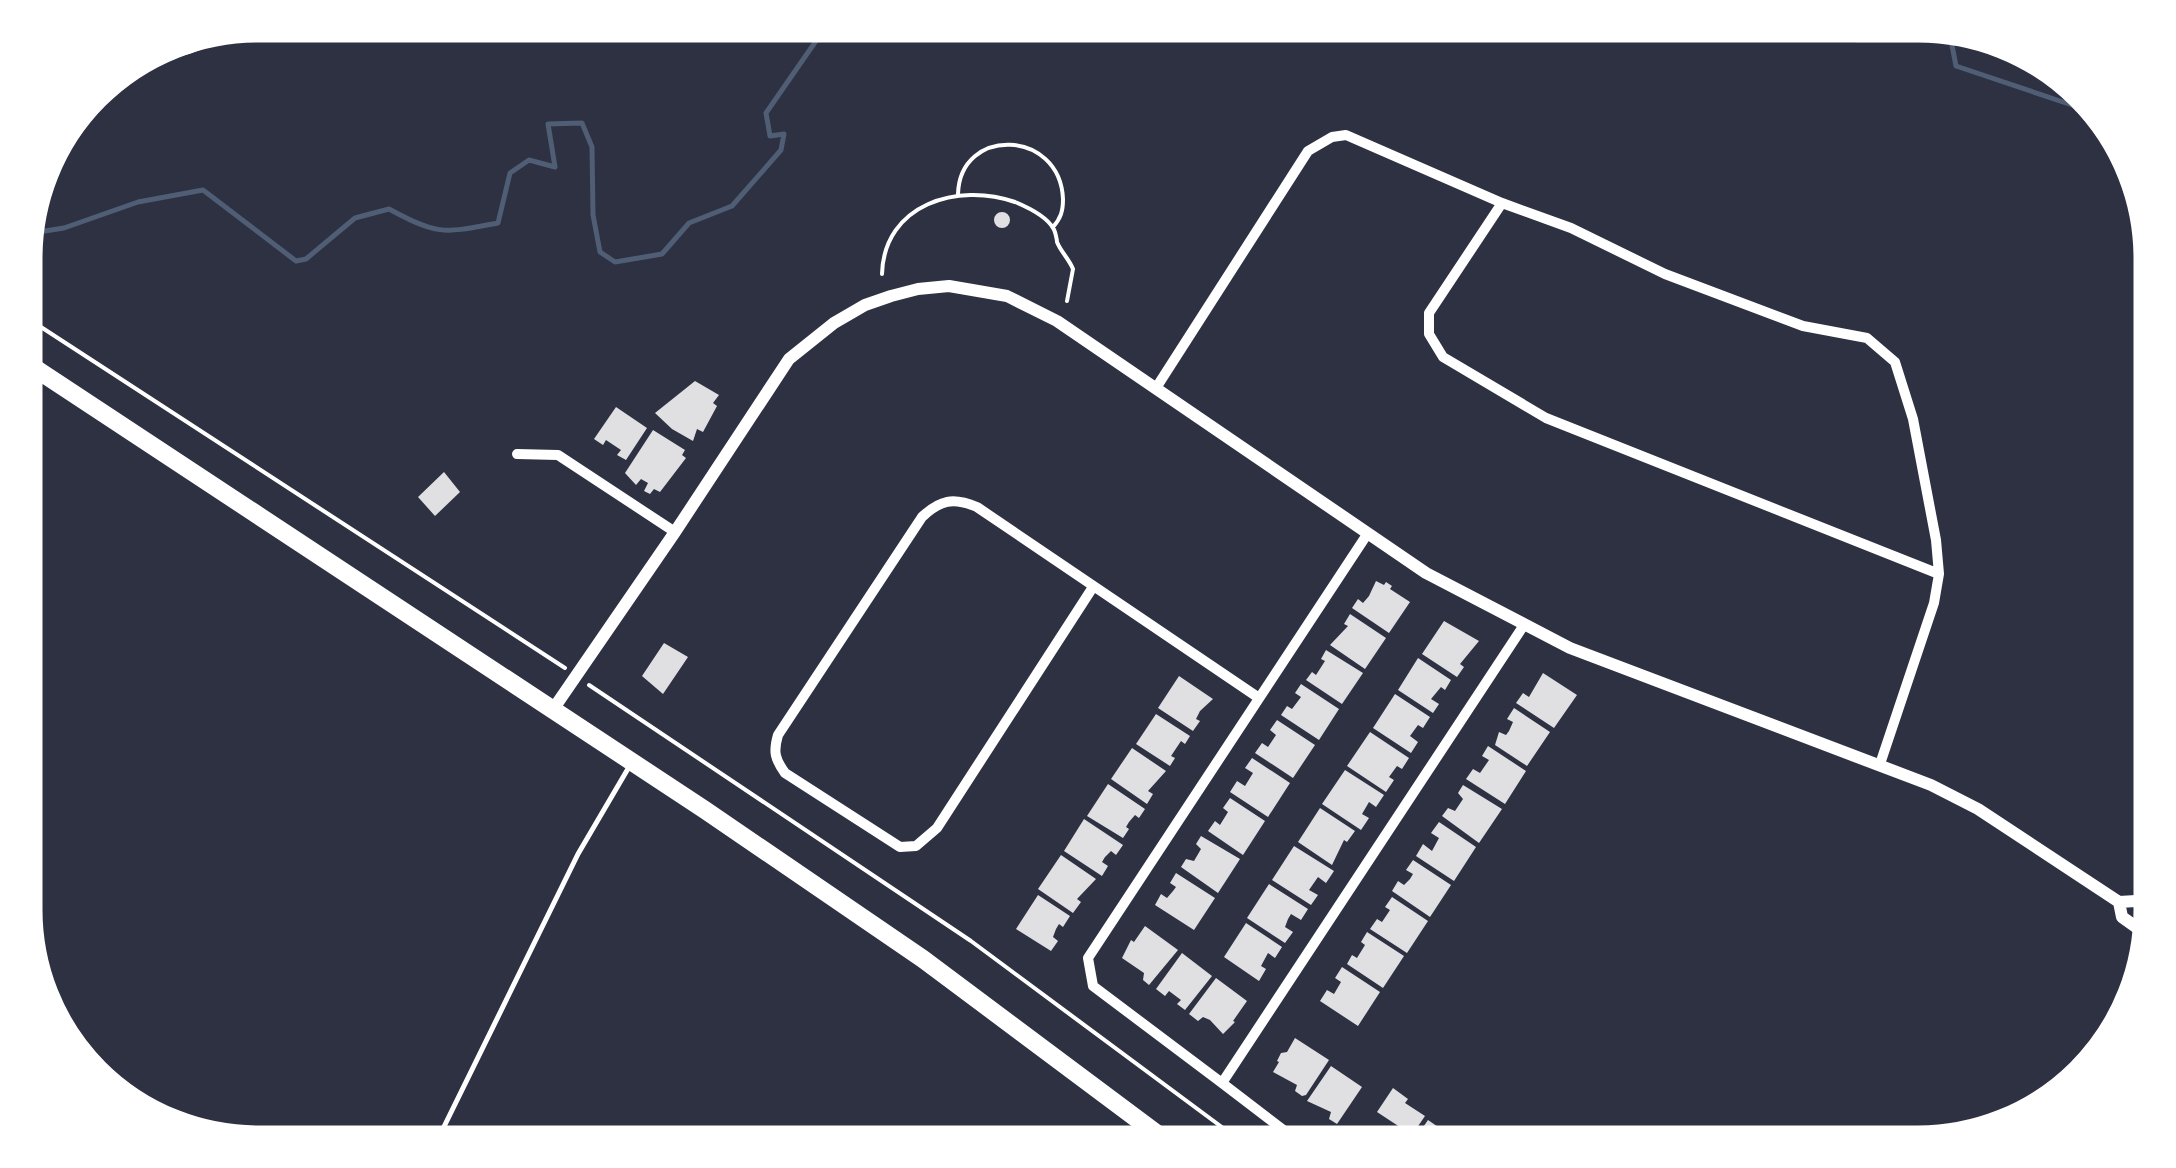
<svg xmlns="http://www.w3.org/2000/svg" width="2176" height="1168" viewBox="0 0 2176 1168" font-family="'IBM Plex Serif',serif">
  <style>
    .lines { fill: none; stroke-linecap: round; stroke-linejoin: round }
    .stream { stroke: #4f5d75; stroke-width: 5 }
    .building { fill: #e0e0e3 }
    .path { stroke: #fff; stroke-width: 4 }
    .service { stroke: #fff; stroke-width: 5 }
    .minor { stroke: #fff; stroke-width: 10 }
    .tertiary { stroke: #fff; stroke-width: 12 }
    .primary { stroke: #fff; stroke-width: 18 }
    .rim { fill: none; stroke: #fff; stroke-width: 5 }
  </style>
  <rect width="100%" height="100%" fill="#2d3142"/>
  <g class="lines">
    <!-- stream -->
    <path class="stream" d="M1847 23 1857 40H1951L1956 66 2075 106 2118 140
      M24 228 32 233 64 228 138 202 203 190 296 261 306 259 355 218 389 209C439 236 444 233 498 223L510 173 529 160 555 167 548 124 582 123 592 147 593 215 600 252 615 262 662 254 689 223 732 206 781 150 784 134 770 136 766 113 818 38 814 23"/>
  </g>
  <!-- building -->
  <path class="building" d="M994 220a8 8 0 1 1 16 0a8 8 0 1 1-16 0Z
    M695 381 719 395 713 403 717 406 703 432 697 429 693 441 672 429 655 413Z
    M616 407 647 428 626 460 617 455 621 450 606 440 603 445 594 439Z
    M653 430 685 450 682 455 686 458 660 492 654 489 650 494 644 491 648 483 641 479 636 485 625 473Z
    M444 472 460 492 435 516 418 497Z
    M1376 581 1384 585 1386 582 1392 586 1390 589 1410 602 1389 633 1352 608 1358 599 1363 603 1369 596Z
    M1350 614 1386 638 1365 669 1330 645 1348 626 1344 624Z
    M1444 621 1479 641 1460 664 1464 667 1457 677 1422 654Z
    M664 643 688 657 663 694 642 676Z
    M1326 650 1363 673 1342 704 1306 680 1312 672 1316 675 1325 661 1321 659Z
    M1418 658 1451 680 1445 690 1441 687 1431 699 1439 704 1433 713 1398 690Z
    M1543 673 1577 695 1554 728 1516 703 1523 693 1529 697Z
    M1179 676 1213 699 1200 711 1196 719 1200 721 1193 731 1158 708Z
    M1301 684 1339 709 1319 740 1281 715 1287 706 1292 709 1301 697 1295 693Z
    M1395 694 1430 717 1423 728 1418 725 1410 736 1418 742 1411 753 1373 728Z
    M1514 708 1550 732 1527 766 1495 745 1499 732 1506 735 1509 731 1513 722 1507 719Z
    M1156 714 1190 736 1185 744 1181 741 1171 756 1175 758 1170 766 1136 744Z
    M1277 720 1315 745 1293 778 1255 753 1262 743 1268 747 1276 735 1270 730Z
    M1370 732 1409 758 1402 769 1397 766 1389 777 1394 780 1386 792 1347 766Z
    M1488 746 1526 771 1505 804 1466 779 1473 769 1480 773 1489 760 1482 756Z
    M1132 748 1166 771 1148 791 1153 794 1147 804 1111 779Z
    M1252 758 1290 783 1268 817 1230 792 1237 781 1245 786 1253 773 1245 768Z
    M1345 770 1384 795 1376 807 1369 802 1362 814 1369 818 1361 830 1322 804Z
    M1108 784 1145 809 1139 818 1135 815 1129 822 1126 827 1129 829 1123 838 1087 816Z
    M1463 785 1502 809 1479 843 1442 816 1448 808 1455 811 1463 799 1458 793Z
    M1230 798 1265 821 1243 855 1208 831 1215 821 1220 825 1228 812 1223 808Z
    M1320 808 1355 831 1347 842 1344 840 1332 865 1298 842Z
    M1084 819 1123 845 1116 855 1111 851 1105 857 1102 862 1108 866 1102 876 1064 851Z
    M1439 822 1476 847 1454 881 1416 856 1423 844 1432 851 1439 838 1431 833Z
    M1201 836 1240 859 1218 893 1181 867 1186 859 1194 861 1201 849 1196 844Z
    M1294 846 1334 871 1326 883 1318 877 1309 890 1318 895 1311 905 1272 880Z
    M1061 855 1096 879 1077 899 1081 902 1073 913 1038 889Z
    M1413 860 1451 885 1430 917 1392 891 1398 881 1404 885 1410 879 1413 874 1406 870Z
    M1176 873 1215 898 1194 930 1155 905 1161 894 1167 898 1173 891 1176 887 1170 883Z
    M1269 884 1308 909 1301 920 1291 914 1288 919 1285 927 1293 932 1285 943 1247 918Z
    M1038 895 1070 916 1063 927 1059 924 1056 929 1053 937 1058 941 1051 951 1016 929Z
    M1392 897 1428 921 1407 953 1370 929 1377 919 1382 922 1390 910 1385 907Z
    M1246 923 1282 947 1275 958 1268 953 1261 966 1266 969 1259 981 1224 957Z
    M1145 926 1178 950 1149 985 1143 980 1144 973 1122 958 1131 940 1134 942Z
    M1367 932 1404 956 1383 988 1347 964 1352 955 1357 958 1365 945 1361 942Z
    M1182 953 1212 976 1185 1010 1177 1004 1181 1000 1169 991 1165 996 1156 989Z
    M1342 967 1380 992 1358 1026 1320 1001 1327 990 1334 994 1341 982 1335 978Z
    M1216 978 1247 1001 1233 1021 1235 1022 1223 1034 1210 1020 1203 1017 1198 1021 1189 1014Z
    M1295 1038 1329 1060 1306 1095 1302 1096 1295 1091 1297 1085 1273 1072 1279 1062 1277 1061 1281 1053 1287 1052Z
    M1331 1066 1362 1087 1337 1124 1329 1119 1331 1112 1307 1101Z
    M1393 1088 1408 1099 1405 1103 1425 1116 1412 1135 1377 1112Z
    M1428 1120 1444 1131 1434 1145H1425L1415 1139Z"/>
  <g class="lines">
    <!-- path -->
    <path class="path" d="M143 56C180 58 201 52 230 28
      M958 194C960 126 1060 129 1063 199 1063 211 1061 218 1053 227
      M882 274C884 204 958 182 1015 202 1027 207 1046 216 1053 228 1055 230 1057 240 1057 242 1061 252 1069 259 1073 269L1067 301
      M24 316 565 668
      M589 685 971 941 1246 1145"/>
    <!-- service -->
    <path class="service" d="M435 1145 578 854 629 767"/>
    <!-- minor -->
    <path class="minor" d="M1502 203 1429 313V334L1443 357 1546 418 1939 574
      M1156 388 1308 151 1332 137 1346 135 1502 203 1571 228 1665 274 1803 326 1867 338 1895 362 1913 419 1936 540 1939 574 1934 603 1880 764
      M517 454 558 455 675 532
      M1368 533 1088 958 1093 986 1222 1083 1524 625
      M1093 587 937 828 916 846 900 847 785 773C775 759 773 752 778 735L922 517C940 500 953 497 977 507L1259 698
      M1222 1083 1303 1145"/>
    <!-- tertiary -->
    <path class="tertiary" d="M554 708 675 532 789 359 834 323 865 305 891 296 918 289 949 286 1007 296 1057 321 1426 573 1570 648 1931 785 1978 809 2119 902 2136 901 2153 910
      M2119 902 2122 917 2150 937"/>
    <!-- primary -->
    <path class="primary" d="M24 361 705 810 923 959 1172 1145"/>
  </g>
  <!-- crop -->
  <path d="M0 0H2176V1168H0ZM258 40H1918A218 218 0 0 1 2136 258V910A218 218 0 0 1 1918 1128H258A218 218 0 0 1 40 910V258A218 218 0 0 1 258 40Z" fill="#fff" fill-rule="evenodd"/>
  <path class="rim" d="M258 40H1918A218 218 0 0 1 2136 258V910A218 218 0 0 1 1918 1128H258A218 218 0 0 1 40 910V258A218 218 0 0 1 258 40Z"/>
</svg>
